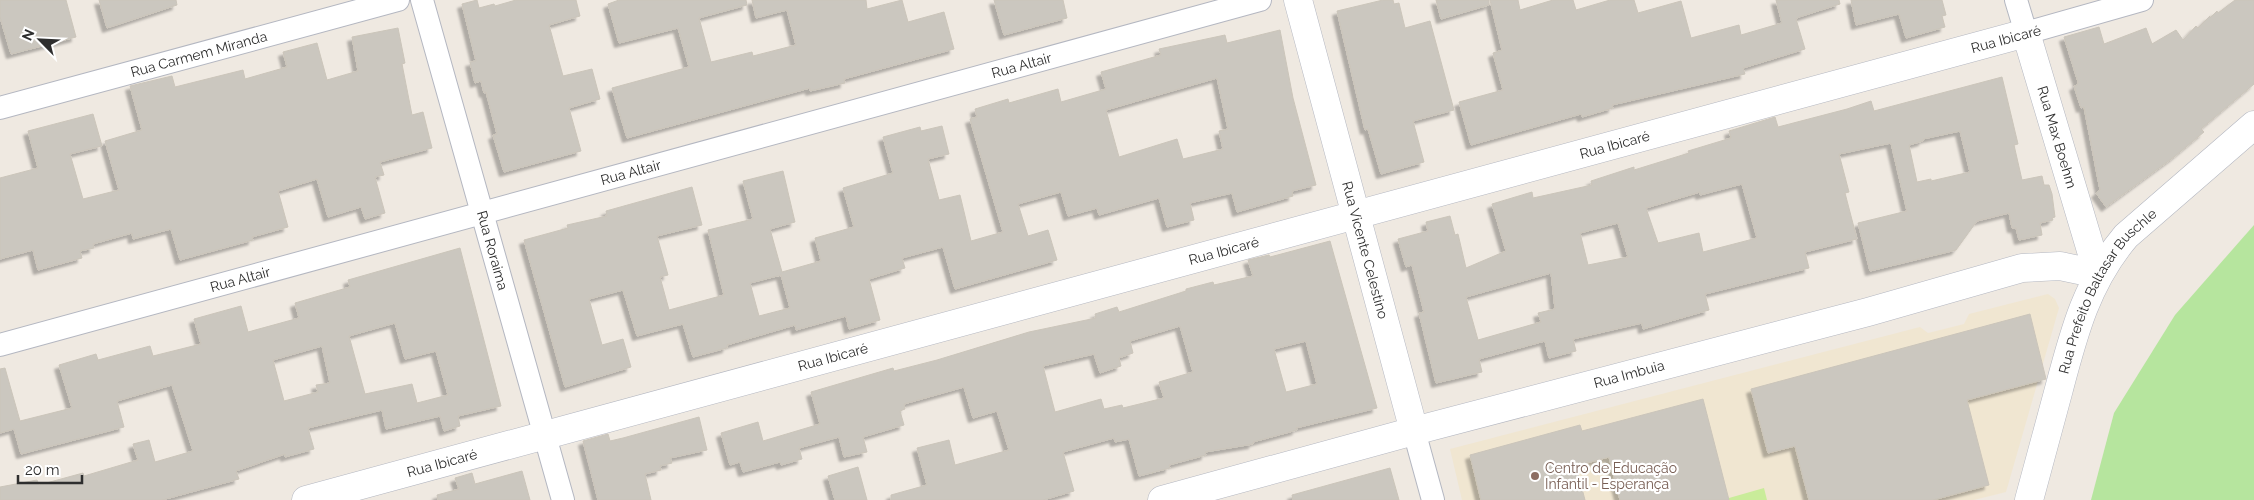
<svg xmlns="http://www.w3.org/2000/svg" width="2254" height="500" viewBox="0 0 2254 500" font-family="Raleway,sans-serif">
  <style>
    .education { fill: #f0e6d1 }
    .green { fill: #b6e59e }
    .pitch { fill: #c9ec9a }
    .building { fill: #cbc7bf; stroke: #cbc5ba; fill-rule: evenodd; filter: url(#shadow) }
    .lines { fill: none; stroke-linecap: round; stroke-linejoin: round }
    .minor-casing { stroke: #b4b7c1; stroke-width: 24 }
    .tertiary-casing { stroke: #b4b7c1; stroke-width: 29 }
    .secondary-casing { stroke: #b4b7c1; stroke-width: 29 }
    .minor { stroke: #fff; stroke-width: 22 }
    .tertiary { stroke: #fff; stroke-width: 28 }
    .secondary { stroke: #fff; stroke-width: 28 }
    .education-dot { fill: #8d6e63; stroke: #fff; stroke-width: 2 }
    .labels { text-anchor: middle; stroke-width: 4.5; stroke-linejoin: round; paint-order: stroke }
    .street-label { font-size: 14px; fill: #2e2e2e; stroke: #fff }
    .education-label { font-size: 14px; fill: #785e54; stroke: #fff; text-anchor: start }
  </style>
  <defs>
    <filter id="shadow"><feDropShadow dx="-4.5" dy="4.5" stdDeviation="1" flood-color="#0004"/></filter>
  </defs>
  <rect width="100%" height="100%" fill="#efe9e1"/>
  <!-- education -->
  <path class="education" d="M2048 294 2055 299 2059 308 2006 492 1974 500H1462L1450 449 1920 327 1928 333 1964 324 1969 314Z"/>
  <!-- green -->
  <path class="green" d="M2254 225V500H2091L2114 413 2175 315Z"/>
  <!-- pitch -->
  <path class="pitch" d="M1764 488 1767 500H1722Z"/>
  <!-- building -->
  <path class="building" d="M0 0H66L76 37 11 54 0 17Z
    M99 0H176L177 5 107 28Z
    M477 0 479 8 494 4 495 6 516 0H576L580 16 549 25 563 76 592 69 600 99 569 108 581 151 504 172 493 135 497 134 486 92 484 93 481 81 475 83 470 62 476 61 462 4Z
    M619 0H746L747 5 699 18 711 62 752 52 753 56 796 45 787 10 756 18 752 0H866L867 9 902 0 908 22 944 12 954 49 844 79 845 83 810 91V88L627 138 612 88 689 67 678 28 619 43 608 4Z
    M994 0H1063L1067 18 1004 35Z
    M1383 0H1393L1394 4 1399 3 1405 28 1430 21 1454 110 1413 121 1424 162 1381 174 1368 129 1365 130 1337 11Z
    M1436 0H1489V5L1441 19Z
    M1490 0H1518L1520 10 1553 0H1573L1576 10 1610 0H1634L1638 13 1681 1 1691 38 1739 25 1741 35 1782 23 1776 0H1839L1840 4 1799 17 1796 19 1805 49 1743 68 1745 74 1612 105 1613 108 1582 117 1581 114 1471 145 1459 102 1503 90 1493 53 1502 50Z
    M1851 0H1942L1946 15 1942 16 1945 27 1906 38 1899 14 1856 25Z
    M2235 0H2254V84L2201 129 2204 132 2174 157 2106 207 2096 193 2100 190 2084 107 2081 108 2074 86 2077 85 2078 82 2064 37 2099 27 2104 44 2146 28 2152 44 2176 30 2183 40 2196 26 2198 28 2210 16V18L2217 11 2218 13Z
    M398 28 405 63 402 64 412 115 423 112 432 148 380 162 384 175 375 177 385 213 365 219 361 207 328 217 317 179 278 191 288 227 252 237 253 240 180 260 171 229 133 239 132 233 93 244 94 248 80 251 82 258 38 270 33 250 0 259V178L38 168 28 131 93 114 102 146 70 154 83 199 119 190 105 141 142 130 130 86 172 76 175 87 243 70 245 79 287 67 283 52 317 43 327 80 358 71 352 37Z
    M1280 30 1293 98 1316 185 1292 191 1293 196 1237 212 1232 193 1190 203 1194 220 1167 227 1159 198 1099 215 1097 208 1068 216 1061 192 1018 204 1028 236 1048 230 1057 260 955 289 943 247 902 258 905 268 869 279 880 320 849 329 846 316 796 330 795 325 727 345V348L693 357 683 324 637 336 623 290 589 299 602 345 623 339 631 367 565 387 524 240 568 228 567 225 607 216 606 211 692 187 702 225 657 236 668 275 660 277 669 310 724 295 708 230 753 219 743 181 783 171 795 222 770 229 782 272 821 261 815 238 854 227 843 188 893 173 883 137 920 127 921 131 942 126 949 154 928 159 939 200 960 195 971 241 1003 232 970 119 977 117 975 109 1008 99 1009 103 1058 89 1061 102 1106 89 1101 72 1161 55 1159 49 1225 35 1227 43ZM1217 78 1228 129 1219 131 1223 149 1183 159 1177 139 1119 157 1106 110ZM781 275 790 308 759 316 750 283Z
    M2002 77 2018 144 2014 145 2022 180 2042 176 2044 185H2049L2052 194 2055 217 2052 218 2053 220 2040 223 2042 235 2019 240 2016 228H2012L2009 213 1977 221 1956 250 1870 271 1858 223 1907 211 1891 143 1839 154 1849 192 1845 193 1857 239 1805 252 1809 268 1705 294 1709 310 1643 329 1642 323 1573 339 1576 351 1549 358 1545 341 1479 359 1482 372 1436 383 1419 313 1424 312 1412 265 1406 267 1398 239 1428 231 1426 222 1450 216 1455 235 1458 234 1466 268 1506 251 1492 204 1532 192 1533 198 1592 185 1591 181 1634 167V170L1689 153 1688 151 1731 138 1729 131 1775 117 1778 127 1847 109 1871 101 1874 111ZM1960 131 1970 172 1931 181V179L1917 182 1909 145 1923 141V139ZM1742 184 1757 238 1703 252 1699 233 1658 243 1646 208 1700 192V195ZM1618 223 1628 257 1588 265 1580 233ZM1551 273 1555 309 1538 313 1541 322 1478 340 1466 297Z
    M1330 241 1377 408 1296 428 1297 430 1253 442V444L1205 452 1206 455 1169 465 1170 468 1139 476 1129 439 1115 442 1114 438 1063 452 1074 491 1043 500H891V495L927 485 917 448 949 440 955 465 1009 450 997 411 973 418 964 387 904 404 905 409 900 411 904 425 863 437 867 452 844 457 839 437 799 448 802 459 781 465 780 462 743 472 740 462 730 465 721 433 758 422 763 441 820 424 811 392 893 368 894 371 937 360 1029 332 1096 318 1095 314 1117 307 1119 312 1186 291V289L1213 282 1214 285 1253 276 1248 260 1269 255 1270 257ZM1180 326 1193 372 1159 382 1164 398 1123 408 1122 405 1104 409 1101 399 1055 412 1043 366 1094 354 1100 373 1121 366 1119 358 1133 353 1130 341ZM1306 341 1317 384 1286 392 1274 349Z
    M460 248 501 406 458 416 460 426 444 431 440 416 386 429 382 410 308 428 314 449 285 457V454L236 471 239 479 162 500H0V487L37 480 39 485 83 473 84 476 138 460 133 444 149 440 155 462 193 451 172 385 117 401 124 427 21 454 14 429 0 433V369L5 368 20 421 72 408 59 365 96 354 98 360 150 346 153 356 201 344 194 319 241 306 248 332 299 318 295 303 350 287 348 280ZM395 323 405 359 436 351 448 395 417 403 412 384 365 394 349 336ZM322 346 330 383 316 385 318 392 284 401 273 360Z
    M2030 314 2046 379 1967 400 1989 485 1933 500H1809L1795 446 1768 453 1751 389Z
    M1703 399 1729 500H1620L1609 457 1576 466 1585 500H1481L1470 455 1580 425 1582 431Z
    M699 417 707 450 670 458 672 463 660 466 661 470 645 474 651 500H598L583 441 608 434 610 441 623 438Z
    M858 467 867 500H835L828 476Z
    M1390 468 1399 500H1293L1292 495Z
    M522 471 530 500H438L437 495 459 489 455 478 472 473 475 484Z"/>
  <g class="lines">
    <defs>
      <g id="minor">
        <path id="s1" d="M422 0 563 500"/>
        <path d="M2016 0 2026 33 2142 0"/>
        <path id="s2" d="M0 108 398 0"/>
        <path id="s3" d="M0 345 1260 0"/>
        <path d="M1414 431 1433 500"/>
      </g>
      <g id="tertiary">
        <path id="s4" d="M1298 0 1414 431"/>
        <path id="s5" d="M306 500 2026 33 2098 274 2060 266 2022 268 1868 312 1414 431 1162 500"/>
      </g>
      <g id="secondary">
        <path id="s6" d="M2029 500C2039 463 2049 426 2059 389 2074 332 2087 282 2126 236L2254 125"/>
      </g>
    </defs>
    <!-- minor casing -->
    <use href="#minor" class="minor-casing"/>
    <!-- tertiary casing -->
    <use href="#tertiary" class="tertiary-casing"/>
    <!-- secondary casing -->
    <use href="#secondary" class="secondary-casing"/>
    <!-- minor -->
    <use href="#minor" class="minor"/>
    <!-- tertiary -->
    <use href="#tertiary" class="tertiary"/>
    <!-- secondary -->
    <use href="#secondary" class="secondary"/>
  </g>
  <!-- markers -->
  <circle class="education-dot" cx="1535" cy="476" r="5"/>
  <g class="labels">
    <!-- street labels -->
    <g class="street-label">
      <text transform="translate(2006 39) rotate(-15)" y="5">Rua Ibicaré</text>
      <text dy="5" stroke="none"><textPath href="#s2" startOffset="206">Rua Carmem Miranda</textPath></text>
      <text dy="5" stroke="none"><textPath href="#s3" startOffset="1059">Rua Altair</textPath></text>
      <text dy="5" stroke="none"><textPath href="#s5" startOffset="1891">Rua Max Boehm</textPath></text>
      <text dy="5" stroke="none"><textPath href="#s5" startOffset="1356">Rua Ibicaré</textPath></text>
      <text dy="5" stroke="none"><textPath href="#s3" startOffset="654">Rua Altair</textPath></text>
      <text dy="5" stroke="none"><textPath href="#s1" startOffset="260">Rua Roraima</textPath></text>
      <text dy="5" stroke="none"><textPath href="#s4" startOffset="259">Rua Vicente Celestino</textPath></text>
      <text dy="5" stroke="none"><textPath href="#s5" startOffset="951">Rua Ibicaré</textPath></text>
      <text dy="5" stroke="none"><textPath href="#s3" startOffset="249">Rua Altair</textPath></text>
      <text dy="5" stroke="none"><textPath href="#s6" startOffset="226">Rua Prefeito Baltasar Buschle</textPath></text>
      <text dy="5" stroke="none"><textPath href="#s5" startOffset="546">Rua Ibicaré</textPath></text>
      <text transform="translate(1629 374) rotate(-15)" y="5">Rua Imbuia</text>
      <text dy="5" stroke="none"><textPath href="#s5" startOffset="141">Rua Ibicaré</textPath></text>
    </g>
    <!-- education labels -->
    <g class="education-label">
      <text x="1545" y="473">Centro de Educação<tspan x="1545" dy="16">Infantil - Esperança</tspan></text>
    </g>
  </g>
  <!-- north arrow -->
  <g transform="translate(40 40) rotate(294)" stroke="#ffffff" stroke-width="4" paint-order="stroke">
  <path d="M0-4L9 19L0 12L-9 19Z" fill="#2e2e2e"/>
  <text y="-8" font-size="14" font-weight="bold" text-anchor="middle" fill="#2e2e2e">N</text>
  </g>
  <!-- scale -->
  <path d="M18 475v8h64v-8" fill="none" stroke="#2e2e2e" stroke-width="2.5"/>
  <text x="25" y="475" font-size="15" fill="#2e2e2e" stroke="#ffffff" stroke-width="4" paint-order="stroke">20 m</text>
</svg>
